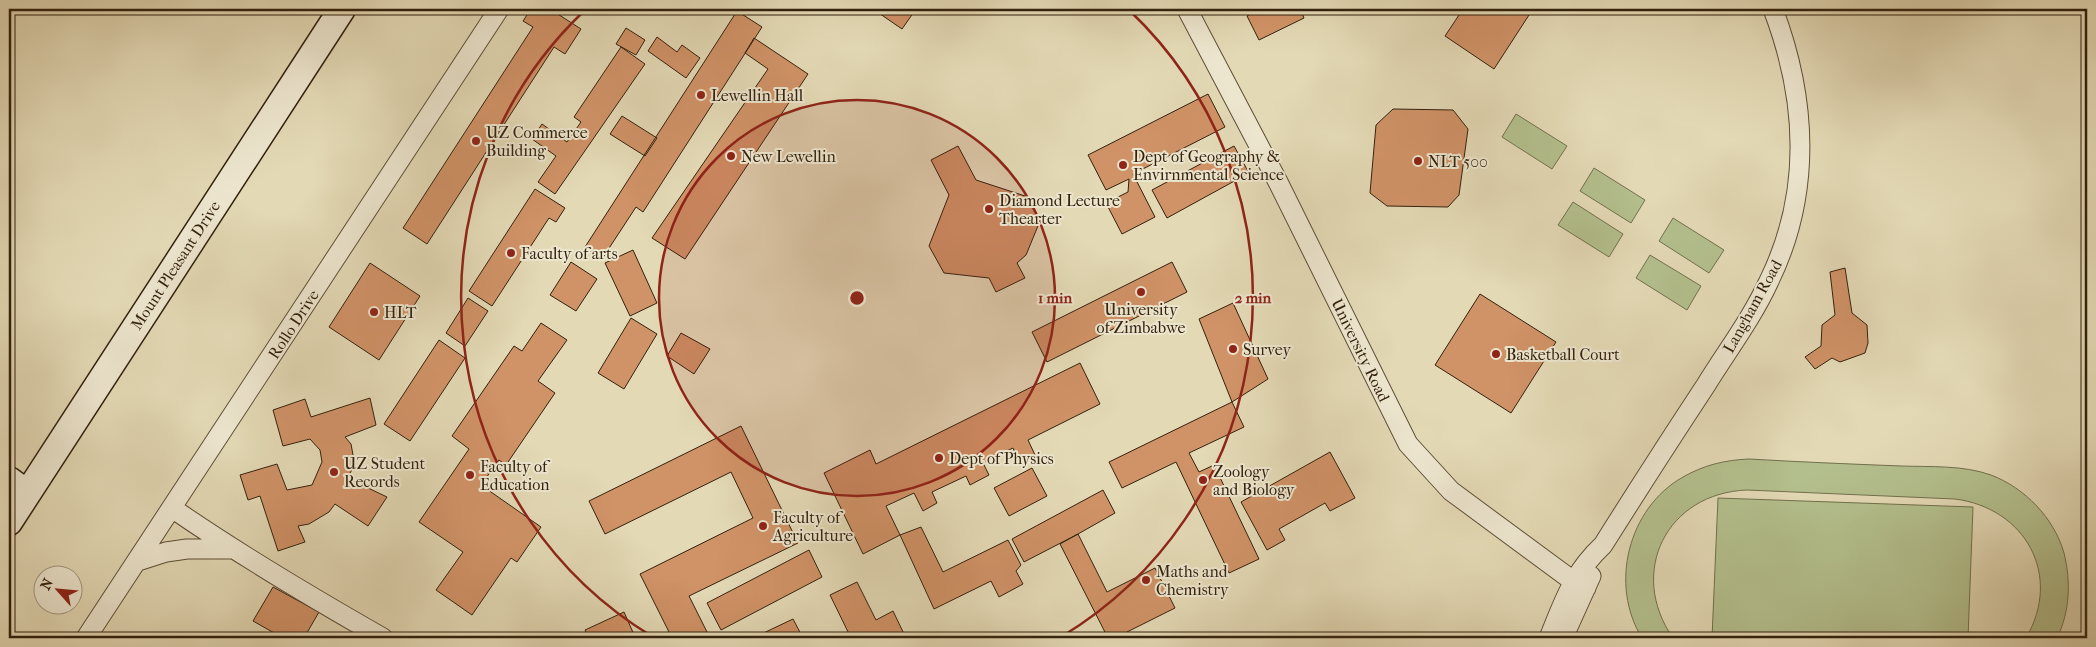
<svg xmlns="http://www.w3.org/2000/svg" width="2096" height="647" viewBox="0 0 2096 647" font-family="'IM FELL French Canon',serif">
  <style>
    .green { fill: #b3bf8d; stroke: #72704d }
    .building { fill: #d09267; stroke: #32210d }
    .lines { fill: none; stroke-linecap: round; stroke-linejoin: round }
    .street-casing { stroke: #5e4f37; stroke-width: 21 }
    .secondary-casing { stroke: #32210d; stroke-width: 29 }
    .street { stroke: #ede6cf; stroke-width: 19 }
    .secondary { stroke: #ede6cf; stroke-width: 26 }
    .ring { fill: none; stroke: #8f2418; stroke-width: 2.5 }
    .poi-dot { fill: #8f2418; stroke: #ede6cf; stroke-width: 2 }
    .labels { text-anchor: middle; stroke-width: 4; stroke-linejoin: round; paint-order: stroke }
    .poi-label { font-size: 16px; fill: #32210d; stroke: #ede6cf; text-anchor: start }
    .street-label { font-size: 16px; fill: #32210d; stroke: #ede6cf }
    .centre { fill: #8f2418; stroke: #ede6cf; stroke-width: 2.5 }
    .ring-label { font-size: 15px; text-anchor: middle; font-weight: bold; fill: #8f2418; stroke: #ede6cf; stroke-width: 4; stroke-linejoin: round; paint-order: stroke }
  </style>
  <rect width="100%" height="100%" fill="#e3d9b5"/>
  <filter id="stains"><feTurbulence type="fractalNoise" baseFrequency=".004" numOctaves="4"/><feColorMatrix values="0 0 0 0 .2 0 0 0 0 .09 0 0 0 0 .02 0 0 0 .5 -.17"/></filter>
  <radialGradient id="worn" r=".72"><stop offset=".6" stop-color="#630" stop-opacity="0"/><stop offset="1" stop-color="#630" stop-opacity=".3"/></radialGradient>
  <!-- green -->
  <path class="green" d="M1516 114 1567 146 1552 169 1502 137Z
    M1594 168 1645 200 1631 223 1580 191Z
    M1573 202 1623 234 1609 257 1558 225Z
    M1673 218 1724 250 1709 273 1659 241Z
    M1650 255 1701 286 1687 310 1636 278Z
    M1749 459C1800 462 1850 464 1901 466 1931 467 1963 465 1991 475 2025 488 2054 518 2064 553 2071 581 2070 612 2057 638H2026C2063 575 2025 508 1955 499L1747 490C1667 493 1627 572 1673 638H1642C1609 585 1628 508 1683 477 1704 465 1725 460 1749 459Z
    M1718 498 1973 507 1968 638H1712Z"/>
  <!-- building -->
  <path class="building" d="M531 9H550L581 29 565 54 554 47 427 244 403 228 533 27 523 21Z
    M873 9H916L902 29Z
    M1250 9H1300L1304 18 1259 40 1247 16 1252 13Z
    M1463 9H1519L1529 15 1494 69 1445 36Z
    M737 11 762 27 643 212 636 207 602 259 585 247Z
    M626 28 645 40 636 55 616 44Z
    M657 37 677 52 682 45 700 58 686 78 648 51Z
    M754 38 808 74 685 259 652 238 768 69 745 53Z
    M621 47 645 64 555 194 538 182 556 156 532 139 542 124 567 142 581 122 574 117Z
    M1208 94 1225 127 1133 174 1155 217 1122 234 1106 203 1128 192 1129 179 1106 190 1088 155Z
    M1393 109 1453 110 1468 129 1459 195 1448 207 1387 206 1370 193 1376 125Z
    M622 116 657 138 645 156 610 134Z
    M958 146 976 180 1028 197 1040 221 1026 255 1017 263 1025 278 996 292 989 278 944 273 929 246 949 195 931 160Z
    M1234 146 1249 173 1167 218 1152 190Z
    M535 189 565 208 556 222 549 218 492 306 469 291Z
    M633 250 657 303 630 316 605 263Z
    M571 262 597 279 576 311 550 295Z
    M1172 262 1187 292 1047 362 1032 332Z
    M370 263 420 296 379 360 329 327Z
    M1845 268 1852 313 1867 325 1868 343 1865 353 1840 362 1832 358 1815 369 1805 357 1821 346 1822 325 1835 315 1830 272Z
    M1480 294 1556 342 1511 413 1435 365Z
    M468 298 488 311 465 346 446 333Z
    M1233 303 1268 379 1232 402 1199 319Z
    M631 318 657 334 624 389 598 373Z
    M541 323 567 340 538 381 555 393 506 465 499 460 481 485 541 527 517 562 511 558 472 615 436 590 463 552 419 522 469 449 452 436 514 346 522 351Z
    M681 333 710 349 694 374 667 356Z
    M439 340 465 358 410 441 384 424Z
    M1080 363 1100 404 1028 440 1035 455 1019 462 1013 448 983 463 989 475 970 485 966 476 932 492 937 503 923 511 914 493 886 506 900 535 863 554 824 473 870 450 876 464Z
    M370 398 376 425 345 437 351 444 353 455V468L347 478 387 497 368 526 335 504 329 512 309 524 298 526 305 542 278 551 260 496 248 500 240 475 277 464 287 490 312 485 322 462 320 450 310 439 283 446 273 410 305 399 311 417Z
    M1232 402 1244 427 1189 453 1199 472 1214 465 1259 559 1229 573 1176 462 1122 488 1109 462Z
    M741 426 798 543 689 596 710 638H672L640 574 753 518 731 472 605 534 589 501Z
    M1330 452 1355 498 1330 511 1325 503 1279 529 1285 540 1267 550 1241 502Z
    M1032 468 1047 496 1009 516 994 488Z
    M1103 490 1115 513 1078 534 1024 562 1012 539Z
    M921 527 943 572 1008 540 1021 565 1016 571 1023 584 999 597 991 581 934 609 900 535Z
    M1078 534 1107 592 1155 568 1175 608 1127 632 1130 638H1108L1060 544Z
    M809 550 822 577 721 630 707 603Z
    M857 582 876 620 893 611 906 638H851L830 595Z
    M273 587 319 612 304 638H283L253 621Z
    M624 612 635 637 589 638 585 630Z
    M793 619 803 638H753Z"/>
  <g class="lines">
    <defs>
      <path id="street" d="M1187 9 1278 182 1408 444 1451 491 1573 581 1586 588
        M172 508C240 555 311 597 383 638
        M138 561 166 552 187 549H232
        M86 638 499 9
        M1549 638C1564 601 1573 573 1603 545 1637 491 1671 438 1706 385 1727 351 1752 318 1769 281 1812 193 1807 99 1773 9
        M1563 638 1591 576"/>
      <path id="secondary" d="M9 480 27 493
        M9 522 342 9"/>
    </defs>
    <!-- street casing -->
    <use href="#street" class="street-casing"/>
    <!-- secondary casing -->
    <use href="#secondary" class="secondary-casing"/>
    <!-- street -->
    <use href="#street" class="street"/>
    <!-- secondary -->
    <use href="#secondary" class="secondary"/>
  </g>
  <!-- distance rings -->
  <circle cx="857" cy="298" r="198" fill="#8f2418" fill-opacity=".12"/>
  <g class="ring">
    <circle cx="857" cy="298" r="198"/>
    <path d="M653 637A396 396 0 0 1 584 11M1130 11A396 396 0 0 1 1061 637"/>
  </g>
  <!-- markers -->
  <g class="poi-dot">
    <circle cx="701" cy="95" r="5"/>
    <circle cx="476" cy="141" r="5"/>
    <circle cx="731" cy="156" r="5"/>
    <circle cx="1418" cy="161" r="5"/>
    <circle cx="1123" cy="165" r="5"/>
    <circle cx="989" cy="209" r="5"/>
    <circle cx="511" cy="253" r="5"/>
    <circle cx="1141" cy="292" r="5"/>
    <circle cx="374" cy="312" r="5"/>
    <circle cx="1233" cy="349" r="5"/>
    <circle cx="1496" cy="354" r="5"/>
    <circle cx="939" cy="458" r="5"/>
    <circle cx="334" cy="472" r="5"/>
    <circle cx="470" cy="475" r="5"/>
    <circle cx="1203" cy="480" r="5"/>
    <circle cx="763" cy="526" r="5"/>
    <circle cx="1146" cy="580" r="5"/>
  </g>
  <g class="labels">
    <!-- poi labels -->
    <g class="poi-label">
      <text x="711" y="101">Lewellin Hall</text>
      <text x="486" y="138">UZ Commerce<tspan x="486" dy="18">Building</tspan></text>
      <text x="741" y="162">New Lewellin</text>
      <text x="1133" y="162">Dept of Geography &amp;<tspan x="1133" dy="18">Envirnmental Science</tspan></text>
      <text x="1428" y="167">NLT 500</text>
      <text x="999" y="206">Diamond Lecture<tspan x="999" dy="18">Thearter</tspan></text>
      <text x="521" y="259">Faculty of arts</text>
      <text x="1141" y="315" text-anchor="middle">University<tspan x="1141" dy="18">of Zimbabwe</tspan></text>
      <text x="384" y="318">HLT</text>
      <text x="1243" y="355">Survey</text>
      <text x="1506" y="360">Basketball Court</text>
      <text x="949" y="464">Dept of Physics</text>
      <text x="344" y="469">UZ Student<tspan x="344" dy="18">Records</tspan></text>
      <text x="480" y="472">Faculty of<tspan x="480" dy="18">Education</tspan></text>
      <text x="1213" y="477">Zoology<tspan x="1213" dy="18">and Biology</tspan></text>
      <text x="773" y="523">Faculty of<tspan x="773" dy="18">Agriculture</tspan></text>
      <text x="1156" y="577">Maths and<tspan x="1156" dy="18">Chemistry</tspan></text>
    </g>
    <!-- street labels -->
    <g class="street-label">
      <text transform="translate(175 265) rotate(-57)" y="6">Mount Pleasant Drive</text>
      <text transform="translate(1752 306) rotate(-61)" y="6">Langham Road</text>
      <text transform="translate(293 324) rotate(-57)" y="6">Rollo Drive</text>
      <text transform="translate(1361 350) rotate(64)" y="6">University Road</text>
    </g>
  </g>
  <circle cx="857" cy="298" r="8" class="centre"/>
  <g class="ring-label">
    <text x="1055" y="303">1 min</text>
    <text x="1253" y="303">2 min</text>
  </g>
  <!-- margin -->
  <rect width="2096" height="647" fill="none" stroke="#e3d9b5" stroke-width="30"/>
  <rect x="10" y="10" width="2076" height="627" fill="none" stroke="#32210d" stroke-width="2.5"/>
  <rect x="15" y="15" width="2066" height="617" fill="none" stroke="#32210d"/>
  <!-- north arrow -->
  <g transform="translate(58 590) rotate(297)"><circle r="24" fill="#ede6cf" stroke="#a29781"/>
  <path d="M0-4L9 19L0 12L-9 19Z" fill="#8f2418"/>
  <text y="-8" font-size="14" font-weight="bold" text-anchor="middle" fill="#32210d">N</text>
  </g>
  <rect width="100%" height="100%" filter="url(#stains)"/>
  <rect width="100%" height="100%" fill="url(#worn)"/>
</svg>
